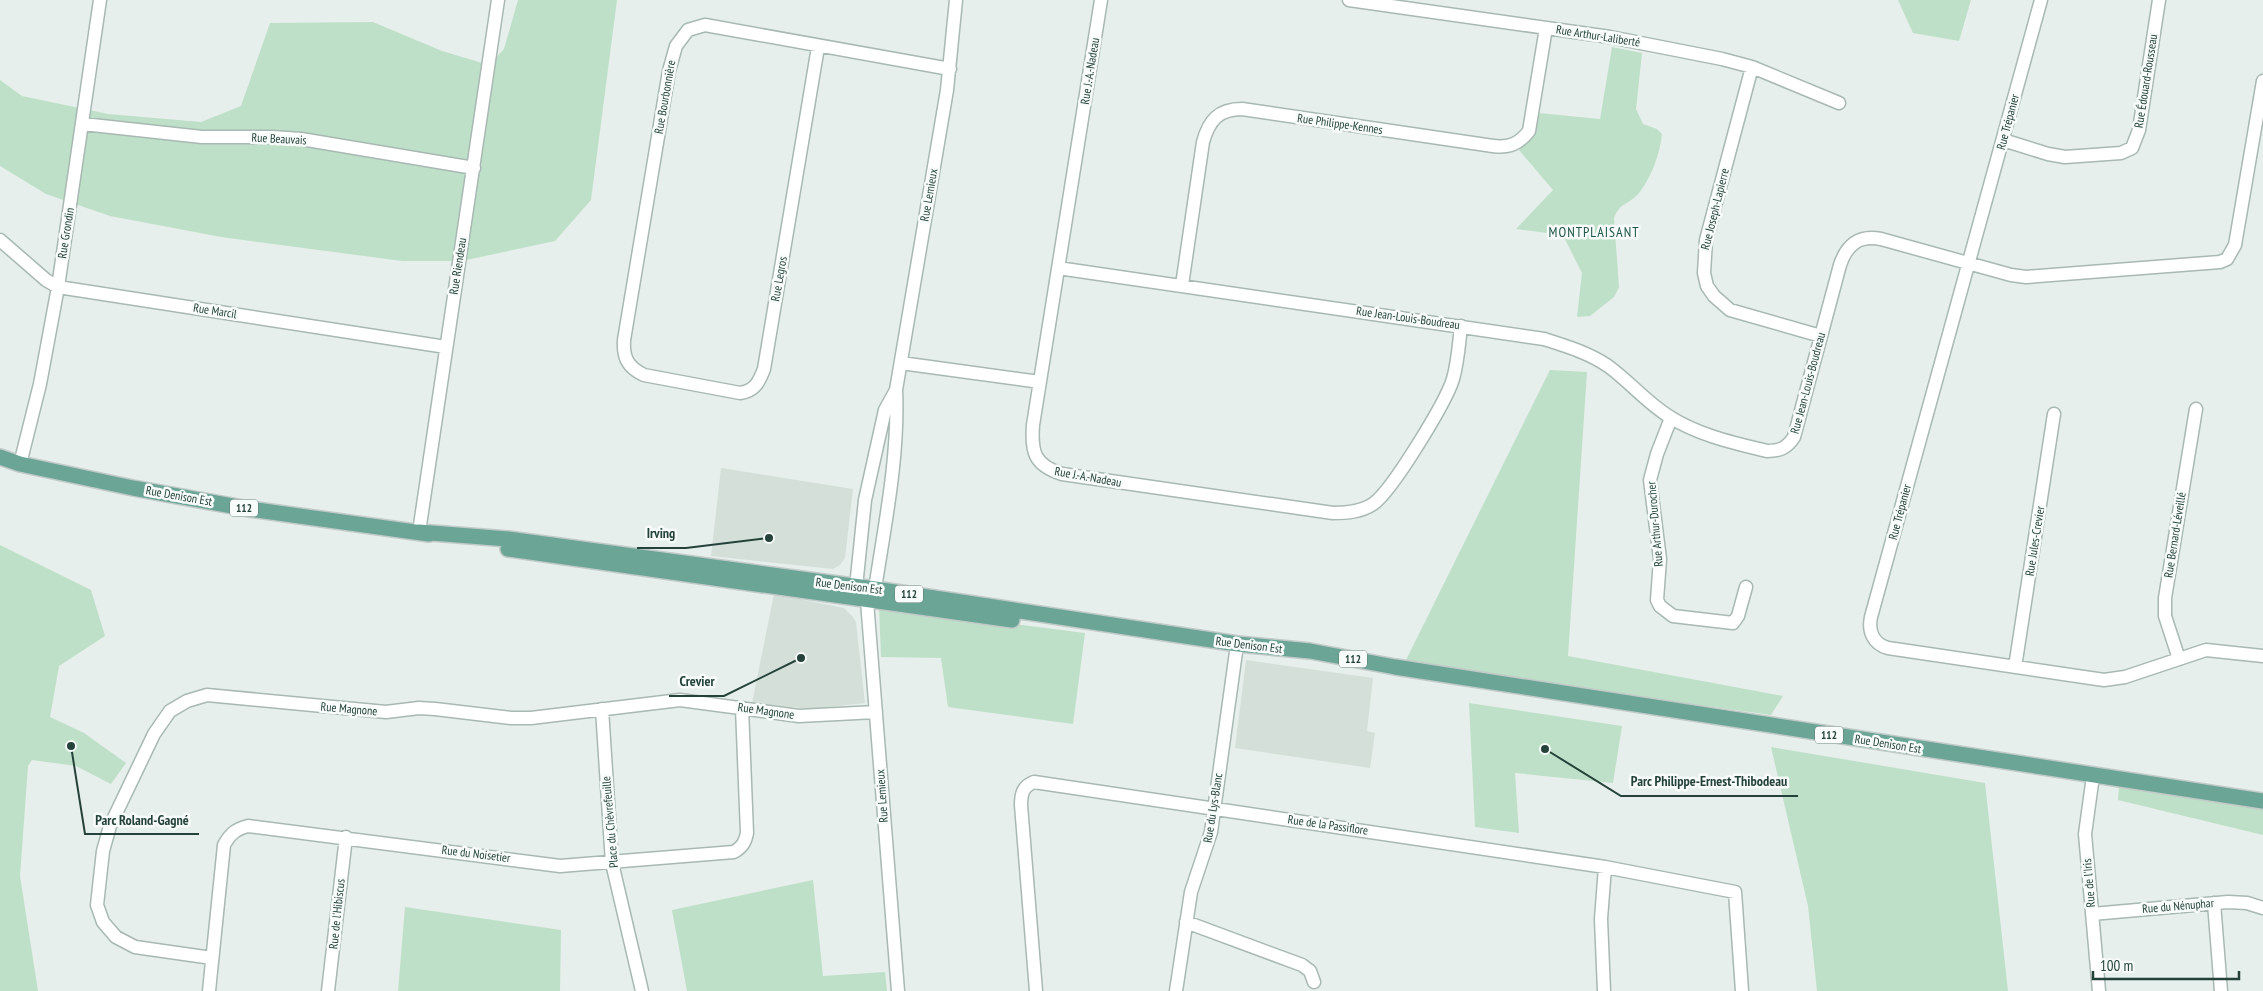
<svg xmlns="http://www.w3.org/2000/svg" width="2263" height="991" viewBox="0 0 2263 991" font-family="'PT Sans Narrow',sans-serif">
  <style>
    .built { fill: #d4dfda }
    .green { fill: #bfe0c8 }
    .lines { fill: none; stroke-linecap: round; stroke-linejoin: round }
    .minor-casing { stroke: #a8b8b2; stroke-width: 15 }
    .major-casing { stroke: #c2cac8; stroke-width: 18 }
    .minor { stroke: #fff; stroke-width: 12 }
    .major { stroke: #6aa596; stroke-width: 15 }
    .labels { text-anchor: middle; stroke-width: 5; stroke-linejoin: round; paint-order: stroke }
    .shield { fill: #f7fbf9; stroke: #637a73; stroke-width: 1 }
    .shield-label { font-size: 11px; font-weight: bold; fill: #24423a }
    .street-label { font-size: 12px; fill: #24423a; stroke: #f7fbf9 }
    .neighbourhood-label { font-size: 14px; letter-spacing: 1px; fill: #1f5548; stroke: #f7fbf9 }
    .leader { fill: none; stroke: #24423a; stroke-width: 2 }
    .callout-dot { fill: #24423a; stroke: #f7fbf9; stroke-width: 2 }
    .callout-label { font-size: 14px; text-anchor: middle; font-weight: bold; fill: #24423a; stroke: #f7fbf9; stroke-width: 5; stroke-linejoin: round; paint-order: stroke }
  </style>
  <rect width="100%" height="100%" fill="#e6efeb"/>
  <!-- built -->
  <path class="built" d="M721 468 853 489 845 558 840 565 833 569 711 556Z
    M774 594 844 608 852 616 856 622 865 703 811 709 752 703Z
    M1246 660 1373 678 1367 731 1375 733 1370 768 1235 748Z"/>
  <!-- green -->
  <path class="green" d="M518 0H617L591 200 555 241 462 261H402L221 237 110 216 46 194 0 166V80L22 96 108 114 201 122 241 106 270 23 373 22 442 51 489 65 504 49Z
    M1898 0H1971L1959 41 1913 33Z
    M1612 47 1642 53 1636 109 1643 124 1657 129 1662 134C1660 154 1651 178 1639 193 1629 205 1621 201 1614 218L1619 287 1614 297 1590 316 1577 317 1582 273 1563 235 1516 229 1553 190 1519 150 1531 138 1539 113 1600 119Z
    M1550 370 1587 372 1568 656 1783 696 1771 715 1310 651 1404 664Z
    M0 545 91 590 105 636 59 666 50 717 84 733 126 763 111 784 76 766 32 760 28 766 20 876 38 991H0Z
    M879 607 1085 633 1073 724 948 707 941 658 881 657Z
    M1469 703 1622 726 1613 783 1515 773 1519 833 1475 827Z
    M1771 747 1985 783 2008 991H1817L1808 906Z
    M2119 786 2221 801 2263 810V835L2118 800Z
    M813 880 823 976 885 972 887 991H687L672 910Z
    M405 907 561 930 560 991H398Z"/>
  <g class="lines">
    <defs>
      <path id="minor" d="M1101 0 1033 425C1031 452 1034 465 1062 474L1333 513C1347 513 1361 512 1373 504 1392 491 1446 402 1453 379 1458 362 1459 343 1461 326
        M1349 0 1610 37 1722 59 1752 67 1839 103
        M2041 0 1871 617C1868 631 1873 644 1888 648L2104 680 2125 677 2206 650 2263 656
        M818 47 764 369C759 382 755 391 740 393L644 375C627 367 623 357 624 340L669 71 676 46 688 30 705 25 950 69
        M1752 67 1706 240 1704 273 1707 286 1714 296 1730 310 1821 336
        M83 124 202 137H272L301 139 474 168
        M2003 140 2048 154 2065 157 2121 153 2132 148 2139 130 2159 0
        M0 240 46 280 58 287 446 347
        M1058 268 1544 339C1566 346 1589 353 1608 366 1630 382 1647 403 1670 417 1698 435 1734 443 1767 451 1780 451 1787 448 1794 437L1840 265C1847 244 1859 235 1881 239L2011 275 2026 277 2220 262 2227 259 2235 245 2263 81
        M1182 285 1203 142C1209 120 1219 109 1242 109L1493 146C1509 148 1519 144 1529 131L1546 28
        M901 363 1040 382
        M896 390 885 410 865 500 856 587 867 601 898 991
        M1671 418 1657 454 1650 480 1660 559 1657 600 1660 606 1673 616 1733 623 1738 616 1746 587
        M20 464 40 384 58 287 100 0
        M419 532 498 0
        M870 597 875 589C885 523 899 456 896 390L947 90 956 0
        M2179 659 2165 616V598L2196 409
        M2015 667 2054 414
        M602 709 612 863 642 991
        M2093 776 2085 834 2099 991
        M2214 903 2221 991
        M2092 914 2228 902 2247 903 2263 908
        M1186 922 1302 965 1310 971 1314 982
        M212 958 135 947 116 937 103 922 97 905 103 851 110 826 154 734 170 711 187 701 207 695 386 712 419 708 435 709 511 718H531L680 700 799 716 876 712
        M209 991 224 845C230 834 236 829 248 826L560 866 734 852C742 847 745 843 747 833L742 708
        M328 991 346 837
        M1036 991 1021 805C1021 794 1023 786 1034 782L1605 867 1735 892 1742 991
        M1176 991 1191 892 1211 832 1236 652
        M1604 991 1601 919 1605 867"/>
      <path id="major" d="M0 457 20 464 133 488 249 509 429 534
        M419 532 508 539 875 589 1238 644 1310 651 1395 667 2263 801
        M508 549 1012 620"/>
    </defs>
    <!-- minor casing -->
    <use href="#minor" class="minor-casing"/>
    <!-- major casing -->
    <use href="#major" class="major-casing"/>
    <!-- minor -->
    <use href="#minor" class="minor"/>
    <!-- major -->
    <use href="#major" class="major"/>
  </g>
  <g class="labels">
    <!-- shield labels -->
    <g class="shield">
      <rect x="230" y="499.5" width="28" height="17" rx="4"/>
      <rect x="895" y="585.5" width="28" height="17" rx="4"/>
      <rect x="1339" y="650.5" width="28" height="17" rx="4"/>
      <rect x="1815" y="726.5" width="28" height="17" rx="4"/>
    </g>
    <g class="shield-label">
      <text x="244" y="512">112</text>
      <text x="909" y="598">112</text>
      <text x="1353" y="663">112</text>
      <text x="1829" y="739">112</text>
    </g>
    <!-- street labels -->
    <g class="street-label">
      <text transform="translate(1598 36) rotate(9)" y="4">Rue Arthur-Laliberté</text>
      <text transform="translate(1090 71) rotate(-81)" y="4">Rue J.-A.-Nadeau</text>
      <text transform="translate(2146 81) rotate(-81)" y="4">Rue Édouard-Rousseau</text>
      <text transform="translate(665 97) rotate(-80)" y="4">Rue Bourbonnière</text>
      <text transform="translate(2008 122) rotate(-75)" y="4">Rue Trépanier</text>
      <text transform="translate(1340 124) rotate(8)" y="4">Rue Philippe-Kennes</text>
      <text transform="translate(279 139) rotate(3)" y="4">Rue Beauvais</text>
      <text transform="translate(929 195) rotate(-80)" y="4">Rue Lemieux</text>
      <text transform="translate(1715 209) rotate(-76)" y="4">Rue Joseph-Lapierre</text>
      <text transform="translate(66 233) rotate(-81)" y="4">Rue Grondin</text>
      <text transform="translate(458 266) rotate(-81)" y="4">Rue Riendeau</text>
      <text transform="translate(779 279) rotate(-80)" y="4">Rue Legros</text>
      <text transform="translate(215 311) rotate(9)" y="4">Rue Marcil</text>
      <text transform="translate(1408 318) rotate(8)" y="4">Rue Jean-Louis-Boudreau</text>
      <text transform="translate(1808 383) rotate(-75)" y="4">Rue Jean-Louis-Boudreau</text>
      <text transform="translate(1088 477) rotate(10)" y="4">Rue J.-A.-Nadeau</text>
      <text transform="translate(179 496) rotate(10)" y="4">Rue Denison Est</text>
      <text transform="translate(1900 512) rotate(-75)" y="4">Rue Trépanier</text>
      <text transform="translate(1655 524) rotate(-95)" y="4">Rue Arthur-Durocher</text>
      <text transform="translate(2175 535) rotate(-81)" y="4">Rue Bernard-Léveillé</text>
      <text transform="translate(2035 541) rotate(-81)" y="4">Rue Jules-Crevier</text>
      <text transform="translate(849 586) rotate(7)" y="4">Rue Denison Est</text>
      <text transform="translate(1249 645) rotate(7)" y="4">Rue Denison Est</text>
      <text transform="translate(349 709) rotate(5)" y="4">Rue Magnone</text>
      <text transform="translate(766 711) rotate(8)" y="4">Rue Magnone</text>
      <text transform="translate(1888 744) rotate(9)" y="4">Rue Denison Est</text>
      <text transform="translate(882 796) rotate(-94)" y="4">Rue Lemieux</text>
      <text transform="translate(1213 808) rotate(-81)" y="4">Rue du Lys-Blanc</text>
      <text transform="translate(610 822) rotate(-95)" y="4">Place du Chèvrefeuille</text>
      <text transform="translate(1328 825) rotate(8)" y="4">Rue de la Passiflore</text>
      <text transform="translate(476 854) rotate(7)" y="4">Rue du Noisetier</text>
      <text transform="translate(2089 883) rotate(-95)" y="4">Rue de l'Iris</text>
      <text transform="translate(2178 906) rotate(-5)" y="4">Rue du Nénuphar</text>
      <text transform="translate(337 914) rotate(-84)" y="4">Rue de l'Hibiscus</text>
    </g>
    <!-- neighbourhood labels -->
    <g class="neighbourhood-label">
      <text x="1594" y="237">MONTPLAISANT</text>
    </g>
  </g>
  <!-- callouts -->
  <path class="leader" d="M769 538L686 548H637M801 658L724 696H669M1545 749L1621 796H1798M71 746L85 834H199"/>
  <g class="callout-dot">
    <circle cx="769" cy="538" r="5"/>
    <circle cx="801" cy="658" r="5"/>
    <circle cx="1545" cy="749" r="5"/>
    <circle cx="71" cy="746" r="5"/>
  </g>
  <g class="callout-label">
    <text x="661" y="538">Irving</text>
    <text x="697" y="686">Crevier</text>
    <text x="1709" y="786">Parc Philippe-Ernest-Thibodeau</text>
    <text x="142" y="825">Parc Roland-Gagné</text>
  </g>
  <!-- scale -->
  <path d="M2093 971v8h146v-8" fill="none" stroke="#24423a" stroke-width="2.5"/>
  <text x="2100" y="971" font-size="15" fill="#24423a" stroke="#f7fbf9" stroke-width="4" paint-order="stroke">100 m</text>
</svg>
